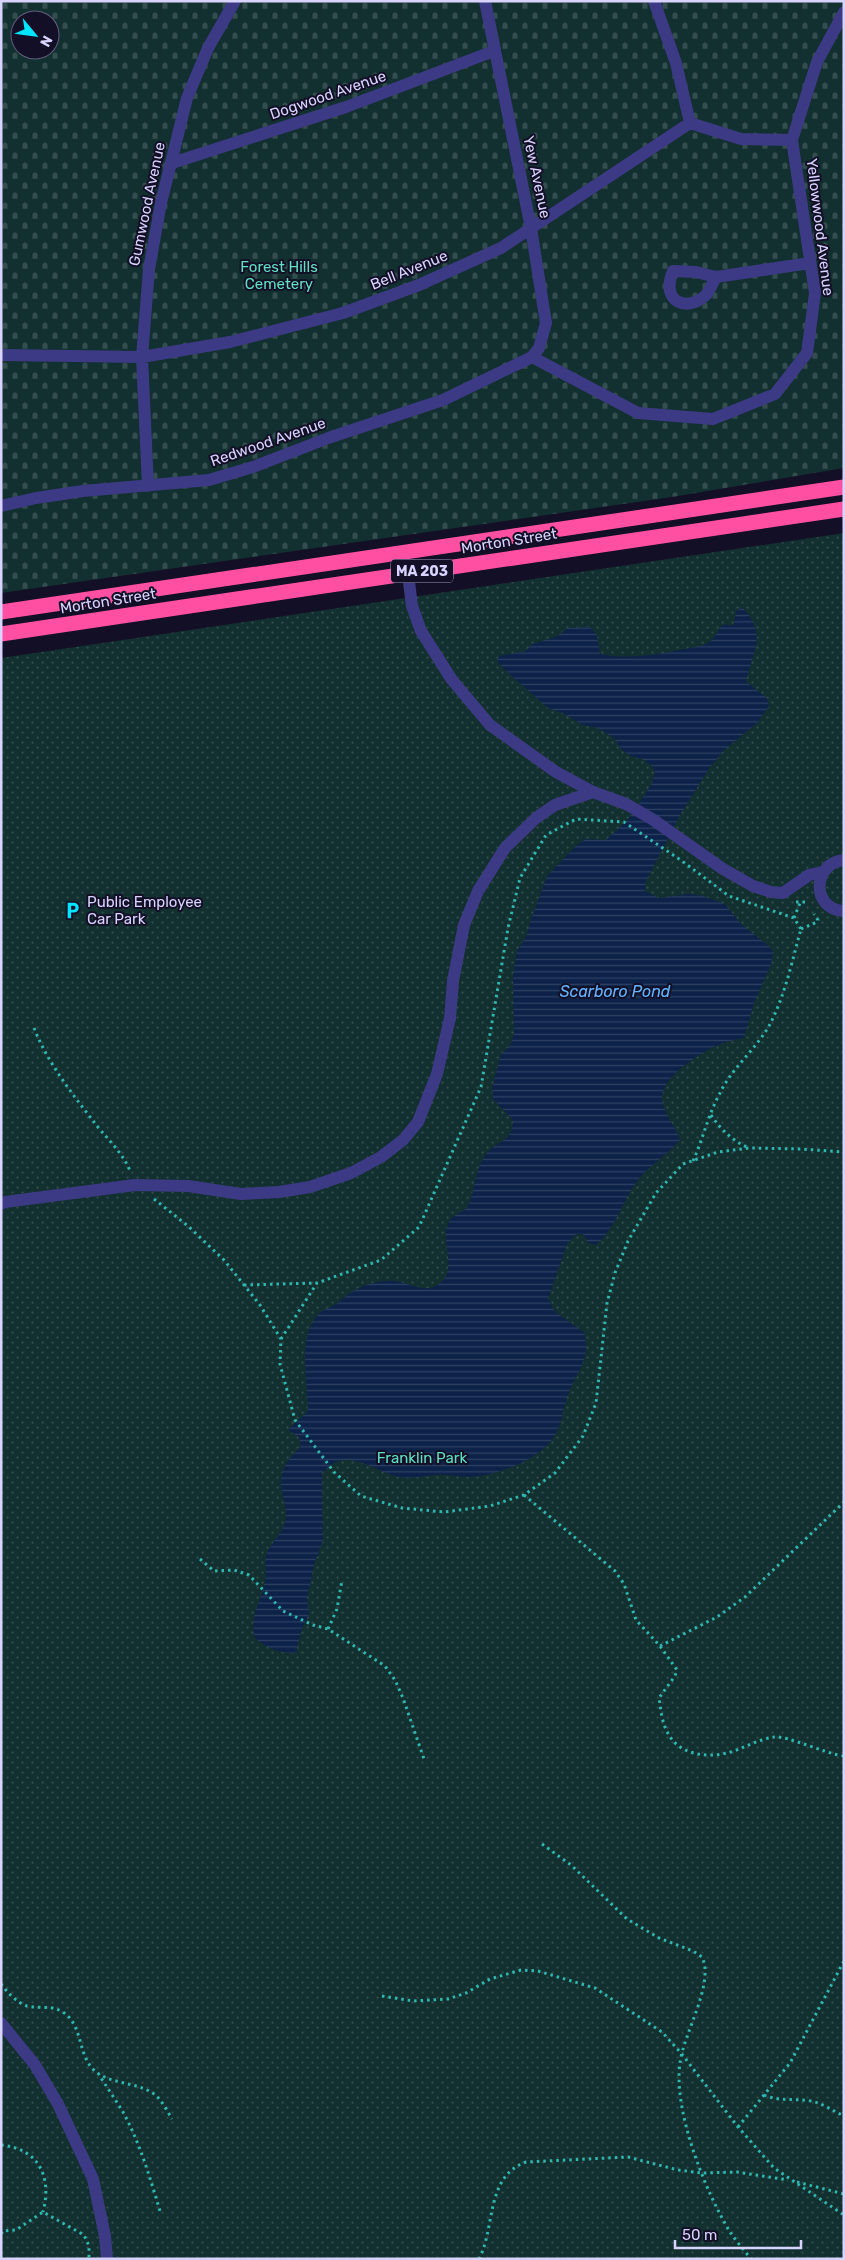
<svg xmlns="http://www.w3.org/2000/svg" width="845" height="2260" viewBox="0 0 845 2260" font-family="Rubik,sans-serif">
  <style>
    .cemetery { fill: url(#cemetery-stones); fill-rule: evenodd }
    .park { fill: url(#park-dots) }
    .water { fill: url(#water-rules) }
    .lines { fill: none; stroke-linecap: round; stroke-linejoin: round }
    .path { stroke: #2fb8b0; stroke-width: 3; stroke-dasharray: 2.5 4; stroke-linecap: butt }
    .minor { stroke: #3d3a85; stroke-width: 12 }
    .highway { stroke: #ff4fa3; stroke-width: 15 }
    .labels { text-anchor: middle; stroke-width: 4; stroke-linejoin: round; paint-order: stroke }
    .shield { fill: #130f26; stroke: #9e99be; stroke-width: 1 }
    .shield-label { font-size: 14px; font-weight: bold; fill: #d9d4ff }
    .street-label { font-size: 15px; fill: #d9d4ff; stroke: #130f26 }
    .park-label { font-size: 15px; fill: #5fe0c0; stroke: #130f26 }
    .poi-label { font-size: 15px; fill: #d9d4ff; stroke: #130f26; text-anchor: start }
    .water-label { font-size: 16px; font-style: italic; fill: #62b6ff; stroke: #130f26 }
  </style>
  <defs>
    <pattern id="cemetery-stones" width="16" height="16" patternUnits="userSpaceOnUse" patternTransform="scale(1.25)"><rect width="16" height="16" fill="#12302f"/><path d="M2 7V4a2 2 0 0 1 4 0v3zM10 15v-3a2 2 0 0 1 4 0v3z" fill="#344d4e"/></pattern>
    <pattern id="park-dots" width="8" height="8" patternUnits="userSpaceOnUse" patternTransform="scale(1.25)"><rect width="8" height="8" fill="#12302f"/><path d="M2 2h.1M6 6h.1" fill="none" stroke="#344d4e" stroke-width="1.8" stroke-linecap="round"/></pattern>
    <pattern id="water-rules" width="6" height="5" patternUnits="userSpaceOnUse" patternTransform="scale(1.25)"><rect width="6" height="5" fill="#0c2248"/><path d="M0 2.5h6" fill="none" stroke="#2f4163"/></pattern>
  </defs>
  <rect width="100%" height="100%" fill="#130f26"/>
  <!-- cemetery -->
  <path class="cemetery" d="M1 1H844V468L672 497 1 593ZM20 20H50V50H20Z"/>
  <!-- park -->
  <path class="park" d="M844 533V2259H1V658Z"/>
  <!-- water -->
  <path class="water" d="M742 607C769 637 752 650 746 682L767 698 769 706 757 723 723 751 708 770 680 815 645 883V891L659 898 688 894 700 895 725 904 741 924 770 947 773 952 771 964 754 1003 744 1038C735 1040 723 1042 714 1047 697 1055 660 1078 662 1100 664 1114 676 1127 680 1140 668 1155 649 1165 638 1180 622 1201 616 1228 596 1245L588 1243 583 1234H576L567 1244 548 1299 555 1312 584 1332C591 1361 577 1370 568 1395 562 1410 563 1424 553 1438 537 1461 494 1477 466 1477 456 1477 446 1474 436 1475 422 1476 409 1480 395 1476 378 1471 362 1459 344 1460 334 1461 329 1466 322 1473L323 1541 315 1561 307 1598 309 1614 302 1628 296 1653C280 1653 267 1649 255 1638 248 1615 264 1598 266 1575 267 1568 264 1560 267 1553 272 1542 281 1534 285 1523 290 1507 277 1491 282 1474 285 1462 292 1456 301 1446L299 1437 288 1430 308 1411C308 1383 296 1333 321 1312 327 1308 335 1306 340 1301 355 1288 372 1280 392 1281 405 1281 423 1293 436 1286 462 1271 437 1240 450 1220 454 1214 465 1212 468 1206 476 1189 474 1169 487 1153 499 1139 512 1143 513 1120L493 1099 492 1088 501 1054 510 1046 514 1034 513 977 517 951 527 935 530 922 547 876 578 844 586 839 606 840 626 822 646 793 652 783 655 772 651 765 642 759 631 756 621 749 614 738 598 728 583 725 563 713 548 708 503 668 497 661 499 656 526 651 532 644 556 637 568 628 590 627 597 635 600 654C633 661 668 652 701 646 713 643 716 634 722 625H734L736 612Z"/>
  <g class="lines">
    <!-- path -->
    <path class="path" d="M796 902H809
      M794 918 800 903
      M801 929 817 922 818 920 814 914
      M34 1028C48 1064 74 1096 97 1126 110 1142 123 1153 131 1173
      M711 1115C721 1130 733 1141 749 1148
      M693 1161C703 1139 708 1115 720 1093 732 1068 755 1050 769 1026 785 996 792 961 801 929
      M154 1199 188 1226 224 1260 260 1305 281 1339 280 1364 295 1420 334 1472 361 1496 402 1508 444 1512 490 1506 524 1495 555 1473 583 1436 596 1403 607 1303 615 1273 628 1241 656 1193 683 1164 718 1152 749 1148 801 1149 844 1152
      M244 1285 317 1283
      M281 1339 317 1283 381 1260 419 1227 481 1087 508 928 520 878 546 835 576 819 624 822 682 861 729 896 794 918 801 929
      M524 1495 615 1571 624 1584 636 1620 660 1646 677 1670 675 1676 659 1698C661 1711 662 1724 669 1735 680 1755 708 1758 727 1753 743 1749 758 1739 774 1737 786 1735 826 1754 844 1756
      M200 1559 214 1571 234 1570 249 1575 283 1611 313 1625 328 1629 385 1666 395 1680 403 1698 424 1759
      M328 1629 337 1609 342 1580
      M660 1646 717 1617 745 1597 844 1502
      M542 1844 571 1865 627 1919 659 1938 693 1951 702 1957C715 1983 683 2035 680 2063 673 2110 705 2191 730 2232 736 2241 744 2250 751 2259
      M1 1984C8 1993 17 2003 27 2006 39 2009 50 2005 61 2011 82 2022 78 2051 91 2067 106 2085 136 2081 154 2094 162 2100 167 2111 172 2119
      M382 1996 413 2001 448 1999 466 1993 490 1979 521 1970 538 1971 595 1988 662 2032 681 2053 738 2127 774 2168 844 2215
      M98 2073C106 2086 115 2099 123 2112 140 2143 150 2178 160 2211
      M764 2095C780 2102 795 2098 811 2101 824 2104 833 2111 844 2116
      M738 2127 790 2063 844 1961
      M1 2145C40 2149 52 2178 43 2212
      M797 2182 844 2194
      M1 2234 3 2231 16 2230 43 2212 84 2235 89 2246V2259
      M479 2259C496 2226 485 2177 526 2162L628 2157 678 2170 702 2173 737 2172 788 2180"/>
    <!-- minor -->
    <path class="minor" d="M654 1 676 63 690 123
      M172 163 346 107 494 51
      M716 277C713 282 710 290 706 295 687 313 660 302 673 271L696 272 716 277 810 263
      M1 355 142 357 230 342 343 313 419 285 501 248 690 123 741 139 792 140
      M532 357 638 413 713 419 775 394 807 353 815 293 792 140 817 62 844 12
      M148 486 142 357 149 269 161 203 187 98 208 48 235 1
      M1 506 36 498 83 491 209 480 253 467 331 437 443 400 532 357 539 348 546 323 531 228 485 1
      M408 574 412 606 421 631 452 680 490 725 556 772 593 792 626 804 652 819 723 869 753 886 771 892 783 893 809 875 822 872
      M844 860C812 863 811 910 844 911
      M1 1204 5 1202 135 1185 188 1186 241 1194 279 1192 310 1187 351 1173 381 1157 403 1140 418 1122 437 1074 450 1018 453 981 464 925 478 891 505 848 536 818 555 805 593 792
      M1 2023 35 2065 58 2104 93 2179 105 2236 107 2259"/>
    <!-- highway -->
    <path class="highway" d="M1 612 844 487
      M1 634 844 509"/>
  </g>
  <!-- icons -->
  <defs>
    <symbol id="parking-bare" viewBox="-9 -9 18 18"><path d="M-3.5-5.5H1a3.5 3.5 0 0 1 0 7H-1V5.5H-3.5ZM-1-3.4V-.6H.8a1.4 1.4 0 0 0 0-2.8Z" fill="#00e5ff" stroke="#130f26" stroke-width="2.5" paint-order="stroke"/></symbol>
  </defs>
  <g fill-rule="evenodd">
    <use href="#parking-bare" x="60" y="898" width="25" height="25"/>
  </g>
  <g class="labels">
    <!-- shield labels -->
    <rect class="shield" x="391" y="559.5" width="62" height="23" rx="4"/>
    <g class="shield-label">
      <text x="422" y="576">MA 203</text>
    </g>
    <!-- street labels -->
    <g class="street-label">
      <text transform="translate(328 95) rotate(-19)" y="5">Dogwood Avenue</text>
      <text transform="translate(537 177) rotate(78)" y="5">Yew Avenue</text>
      <text transform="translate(147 204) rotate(-78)" y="5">Gumwood Avenue</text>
      <text transform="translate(820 227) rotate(83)" y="5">Yellowwood Avenue</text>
      <text transform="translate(409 270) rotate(-22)" y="5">Bell Avenue</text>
      <text transform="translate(268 442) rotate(-19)" y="5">Redwood Avenue</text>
      <text transform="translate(509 541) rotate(-9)" y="5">Morton Street</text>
      <text transform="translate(108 601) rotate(-9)" y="5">Morton Street</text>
    </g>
    <!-- park labels -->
    <g class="park-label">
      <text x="279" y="272">Forest Hills<tspan x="279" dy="17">Cemetery</tspan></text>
      <text x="422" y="1463">Franklin Park</text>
    </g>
    <!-- poi labels -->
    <g class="poi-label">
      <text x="87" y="907">Public Employee<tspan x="87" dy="17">Car Park</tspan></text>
    </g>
    <!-- water labels -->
    <g class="water-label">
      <text x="615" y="997">Scarboro Pond</text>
    </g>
  </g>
  <!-- border -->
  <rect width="845" height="2260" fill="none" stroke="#d9d4ff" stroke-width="5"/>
  <!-- north arrow -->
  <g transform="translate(35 35) rotate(119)"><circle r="24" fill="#130f26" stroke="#625e7d"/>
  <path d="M0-4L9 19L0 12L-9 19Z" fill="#00e5ff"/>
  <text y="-8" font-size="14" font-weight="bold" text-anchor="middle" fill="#d9d4ff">N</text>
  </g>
  <!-- scale -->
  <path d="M675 2240v8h126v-8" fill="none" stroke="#d9d4ff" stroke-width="2.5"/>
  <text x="682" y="2240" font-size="15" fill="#d9d4ff" stroke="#130f26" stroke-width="4" paint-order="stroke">50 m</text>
</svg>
